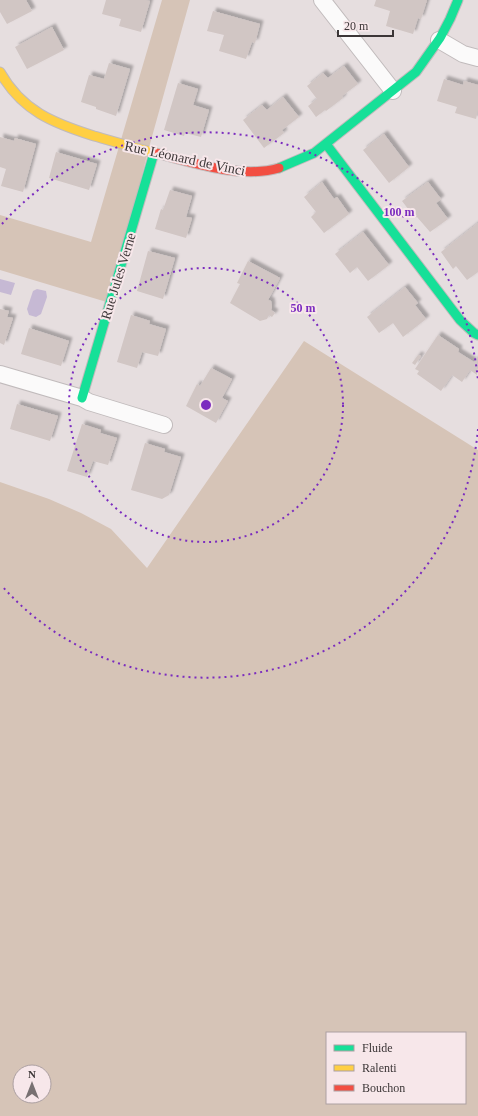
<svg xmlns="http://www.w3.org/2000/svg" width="478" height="1116" viewBox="0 0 478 1116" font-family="'Times New Roman',serif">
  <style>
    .green { fill: #d6c4b7; fill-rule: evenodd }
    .water { fill: #c6b9d4 }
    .building { fill: #d1c6c4; filter: url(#shadow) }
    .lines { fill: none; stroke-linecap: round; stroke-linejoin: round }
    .street-casing { stroke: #c1bbbc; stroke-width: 18 }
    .fast-casing { stroke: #c1bbbc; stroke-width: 11 }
    .slow-casing { stroke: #c1bbbc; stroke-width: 11 }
    .jam-casing { stroke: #c1bbbc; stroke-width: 11 }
    .street { stroke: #fbfafa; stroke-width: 16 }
    .fast { stroke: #16e098; stroke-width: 9 }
    .slow { stroke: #ffcf43; stroke-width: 9 }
    .jam { stroke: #f24e42; stroke-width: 9 }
    .ring { fill: none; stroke: #7b2cbf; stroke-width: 2; stroke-dasharray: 2 4 }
    .labels { text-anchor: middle; stroke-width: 4; stroke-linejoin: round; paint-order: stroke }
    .street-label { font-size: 14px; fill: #3c3637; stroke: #f7e7ea }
    .centre { fill: #7b2cbf; stroke: #f7e7ea; stroke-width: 2 }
    .ring-label { font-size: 12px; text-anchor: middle; font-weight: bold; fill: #7b2cbf; stroke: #f7e7ea; stroke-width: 4; stroke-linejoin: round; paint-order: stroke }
  </style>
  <defs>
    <filter id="shadow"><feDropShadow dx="3.5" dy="-3.5" stdDeviation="1" flood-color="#0004"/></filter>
  </defs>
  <rect width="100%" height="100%" fill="#e6dedf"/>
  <!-- green -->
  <path class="green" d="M162 0H190L148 151 110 303 0 270V215L91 242Z
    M304 341 478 450V1116H0V482L49 499 81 513 111 529 147 568ZM327 1033H465V1103H327ZM20 1072H44V1096H20Z"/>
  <!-- water -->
  <path class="water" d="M0 279 15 283 11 295 0 292Z
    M37 289 46 291 47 297 41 314 36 317 29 315 27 309 33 291Z"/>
  <!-- building -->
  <path class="building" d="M0 0H26L32 11 7 24 0 12Z
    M106 0H146L150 1 141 32 119 26 121 19 102 14Z
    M376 0H427L421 19 418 18 413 34 386 26 390 11 374 6Z
    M213 11 260 24 255 43 252 42 246 59 219 51 224 35 207 31Z
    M52 27 64 50 27 69 15 47Z
    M109 63 130 69 116 116 96 109V107L81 102 89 75 104 79Z
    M344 66 358 84 342 96 343 98 326 111 325 110 316 117 308 106 317 99 307 86 323 73 328 78Z
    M444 79 463 85 464 81 478 85V110L476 119 455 113 457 107 437 101Z
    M178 83 198 89 193 105 209 110 201 137 185 133 184 136 164 130Z
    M283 97 299 117 282 130 284 133 264 148 243 120 262 105 267 110Z
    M384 134 409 167 389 183 363 150Z
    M0 137 14 141 15 138 36 144 23 192 1 186 6 169 0 167Z
    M56 152 97 164 89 190 49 178Z
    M322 182 334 199 337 197 349 214 324 233 311 217 316 212 304 197Z
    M428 182 441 199 436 203 448 219 430 232 417 217 415 218 402 201Z
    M170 190 192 196 186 217 192 218 186 238 155 229 161 209 163 210Z
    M478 223V272L467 280 456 266 453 269 441 252Z
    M363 232 389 265 368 281 357 267 350 273 335 254Z
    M148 251 175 258 163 299 137 291Z
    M248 261 280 278 268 300 271 301 272 307 271 310 275 313 272 317 269 315 267 319 260 321 230 303 240 284 237 283Z
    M405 287 418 303 415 305 426 319 403 337 393 323 379 333 367 317Z
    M0 309 9 311 7 317 13 318 4 345 0 343Z
    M131 315 150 321 149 324 166 329 158 356 142 352 137 368 117 362Z
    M29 328 69 341 61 366 21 354Z
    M438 335 459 349 458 352 474 362 478 356 477 375 470 370 462 382 452 375 441 391 417 374 419 371 415 369Z
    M418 355 421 356 415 365 412 363Z
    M211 368 232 379 222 398 228 401 216 423 186 406 197 384 200 386Z
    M17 404 58 416 50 441 10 429Z
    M82 424 101 430 100 433 117 438 108 465 93 461 87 477 67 471Z
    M145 443 165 449 164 452 181 457 169 495 162 499 131 490Z"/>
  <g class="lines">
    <defs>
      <path id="street" d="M322 0 393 91
        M439 40 463 54 478 58
        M0 374 82 398 89 402 164 425"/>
      <path id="fast" d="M326 144 460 320 474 333 478 335
        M279 168 314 153 416 72 440 38 450 19 458 0
        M82 398 154 153"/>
      <path id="slow" d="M0 72C22 111 53 123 94 136 115 142 135 148 156 153"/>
      <path id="jam" d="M156 153C193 163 242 179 279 168"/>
    </defs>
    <!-- street casing -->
    <use href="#street" class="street-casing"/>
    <!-- fast casing -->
    <use href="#fast" class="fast-casing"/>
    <!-- slow casing -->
    <use href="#slow" class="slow-casing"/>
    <!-- jam casing -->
    <use href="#jam" class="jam-casing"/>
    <!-- street -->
    <use href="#street" class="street"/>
    <!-- fast -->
    <use href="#fast" class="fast"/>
    <!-- slow -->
    <use href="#slow" class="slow"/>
    <!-- jam -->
    <use href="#jam" class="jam"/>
  </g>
  <!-- distance rings -->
  <g class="ring">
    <circle cx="206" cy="405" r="137"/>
    <path d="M478 429A273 273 0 0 1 2 586M2 224A273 273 0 0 1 478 381"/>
  </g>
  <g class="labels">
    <!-- street labels -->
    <g class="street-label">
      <text transform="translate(185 158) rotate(12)" y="5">Rue Léonard de Vinci</text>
      <text transform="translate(118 276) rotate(-73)" y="5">Rue Jules Verne</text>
    </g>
  </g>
  <circle cx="206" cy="405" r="6" class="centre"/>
  <g class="ring-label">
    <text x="399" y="216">100 m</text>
    <text x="303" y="312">50 m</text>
  </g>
  <!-- legend -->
  <rect x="326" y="1032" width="140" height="72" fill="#f7e7ea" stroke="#aca0a2"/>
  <rect x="334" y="1045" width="20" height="6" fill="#16e098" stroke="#aca0a2"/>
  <text x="362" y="1052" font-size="12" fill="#3c3637">Fluide</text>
  <rect x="334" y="1065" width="20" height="6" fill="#ffcf43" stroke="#aca0a2"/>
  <text x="362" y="1072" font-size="12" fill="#3c3637">Ralenti</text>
  <rect x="334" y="1085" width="20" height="6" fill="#f24e42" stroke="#aca0a2"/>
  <text x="362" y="1092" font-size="12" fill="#3c3637">Bouchon</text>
  <!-- north arrow -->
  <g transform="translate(32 1084)"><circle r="19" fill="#f7e7ea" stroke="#aca0a2"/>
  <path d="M0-3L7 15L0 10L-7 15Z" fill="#787172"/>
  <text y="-6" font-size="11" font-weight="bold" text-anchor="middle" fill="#3c3637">N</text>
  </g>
  <!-- scale -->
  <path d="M338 30v6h55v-6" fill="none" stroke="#3c3637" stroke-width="2"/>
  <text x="344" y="30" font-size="12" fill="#3c3637" stroke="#f7e7ea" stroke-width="3" paint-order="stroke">20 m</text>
</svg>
